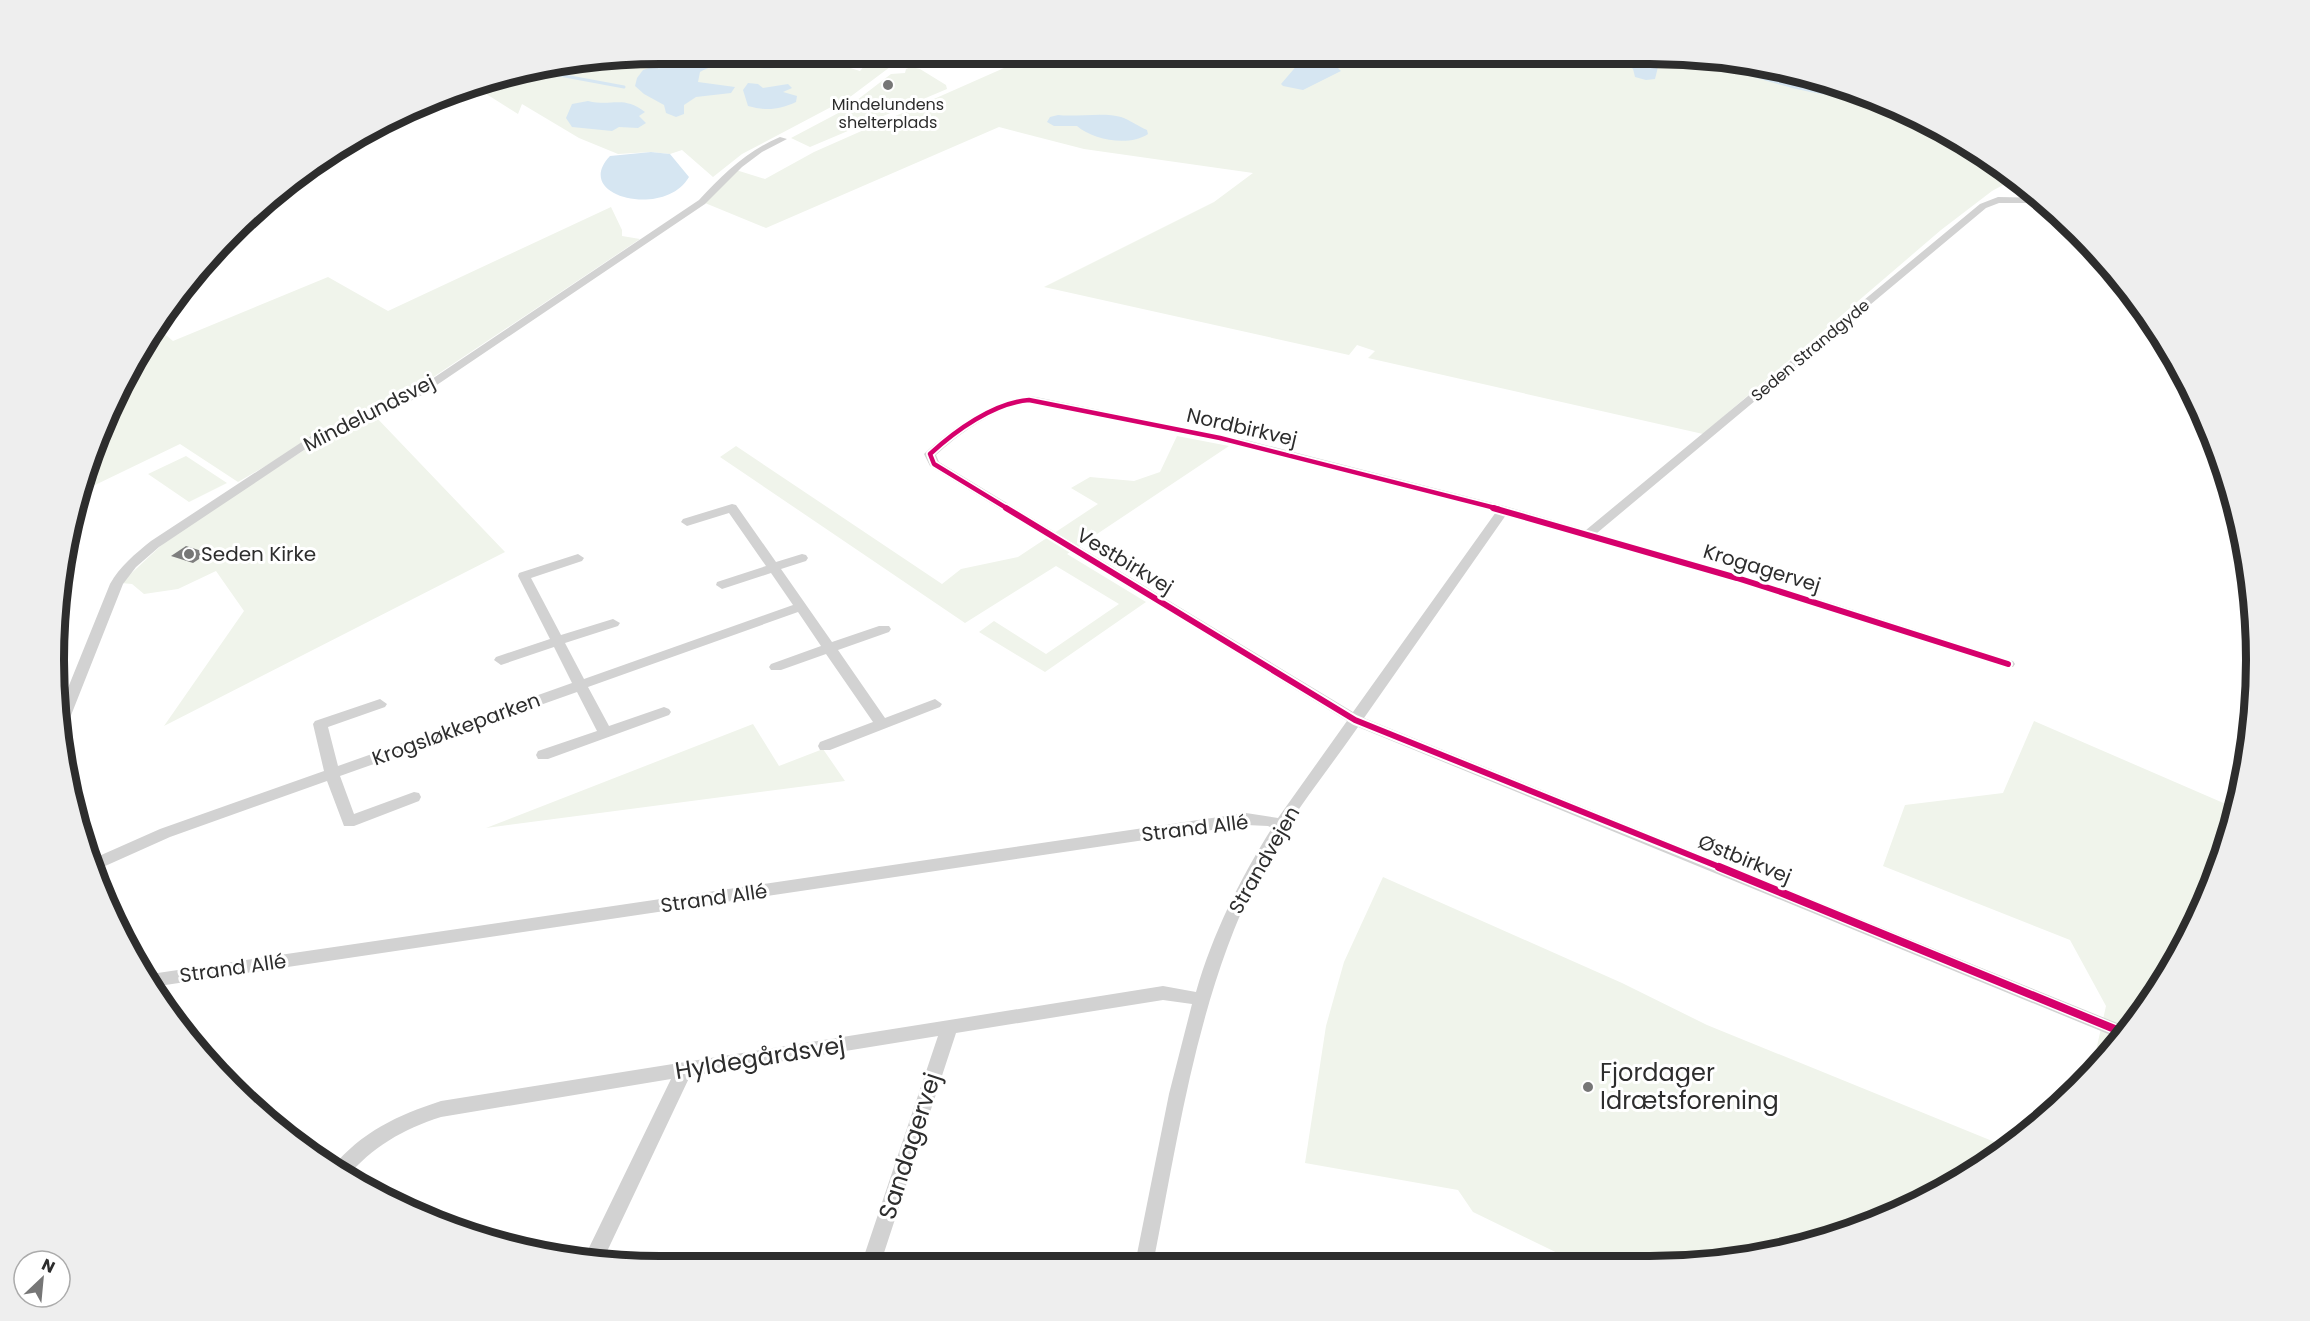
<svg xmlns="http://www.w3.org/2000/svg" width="2310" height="1321" viewBox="0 0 2310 1321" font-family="Poppins,sans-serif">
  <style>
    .green { fill: #f0f4eb }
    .water { fill: #d6e6f2 }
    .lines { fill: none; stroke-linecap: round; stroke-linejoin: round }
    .stream { stroke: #d6e6f2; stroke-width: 3 }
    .building { fill: #7e7e7e }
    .minor { fill: #d2d2d2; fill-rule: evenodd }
    .cycleway-far2-casing { stroke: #fff; stroke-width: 8 }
    .cycleway-far1-casing { stroke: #fff; stroke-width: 10 }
    .cycleway-casing { stroke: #fff; stroke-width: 11 }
    .cycleway-far2 { stroke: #d6006c; stroke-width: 4.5 }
    .cycleway-far1 { stroke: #d6006c; stroke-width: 6 }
    .cycleway { stroke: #d6006c; stroke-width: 8 }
    .poi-dot { fill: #767676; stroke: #fff; stroke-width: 2 }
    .labels { text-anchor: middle; stroke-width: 6; stroke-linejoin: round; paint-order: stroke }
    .far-poi-label { font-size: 16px; fill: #2d2d2d; stroke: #fff }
    .far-street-label { font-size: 16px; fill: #2d2d2d; stroke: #fff }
    .street-label { font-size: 20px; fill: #2d2d2d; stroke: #fff }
    .poi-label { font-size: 20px; fill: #2d2d2d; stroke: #fff; text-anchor: start }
    .near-street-label { font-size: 24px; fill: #2d2d2d; stroke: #fff }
    .near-poi-label { font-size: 24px; fill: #2d2d2d; stroke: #fff; text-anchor: start }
    .rim { fill: none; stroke: #2d2d2d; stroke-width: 8 }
  </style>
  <rect width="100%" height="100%" fill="#fff"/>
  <!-- green -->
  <path class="green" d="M1689 55 1807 75 1953 135 2014 179 1992 191 1941 230 1703 434 1368 358 1375 351 1357 345 1349 355 1044 287 1214 202 1253 173 1084 149 999 127 766 228 705 203 736 170 765 179 814 152 1004 68 998 65 968 67 941 59 912 58Z
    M818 58 860 71 871 58H902L850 97 742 154 713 177 682 150 670 154 651 152 618 154 579 138 522 104 518 114 472 85 538 69 571 65 594 68 639 59Z
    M911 67 920 69 946 85 947 89 810 147 791 138 844 110 891 74 905 73 906 69Z
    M611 207 622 230V236L640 239 399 400 351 416 238 482 180 444 95 485 82 483 116 393 155 326 173 341 328 277 388 311Z
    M375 416 505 552 164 726 244 611 216 571 178 589 144 594 132 584 121 583 167 540 213 509 326 436Z
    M1177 436 1229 446 1067 554 1146 602 1045 672 979 632 994 621 1046 654 1119 604 1056 566 965 623 720 457 736 446 942 584 961 569 1018 557 1098 504 1071 488 1090 477 1134 481 1160 472Z
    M186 456 227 483 189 502 148 474Z
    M2034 721 2235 808 2224 856 2175 964 2091 1073 2106 1006 2070 940 1883 866 1905 805 2003 793Z
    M753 724 779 766 823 749 845 781 486 828Z
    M1383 877 1622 983 1707 1025 2007 1147 1986 1165 1845 1235 1728 1262H1576L1473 1212 1458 1190 1305 1163 1326 1026 1344 962Z"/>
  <!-- water -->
  <path class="water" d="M1689 55 1807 75 1870 101C1844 98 1818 94 1792 88 1758 79 1690 55 1658 67L1655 79 1646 80 1635 77 1633 69 1629 66 1587 56Z
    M789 58 794 61C767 80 729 54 700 72L698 82 735 87 731 93 696 97 684 105V114L676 117 666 113 664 105 644 94 635 86 637 78 643 70 664 63 686 67 706 59Z
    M1306 61 1338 68 1341 71 1303 90 1283 86 1281 84 1299 63Z
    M748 83 758 84 763 88 788 84 792 88 783 92 797 96 796 102C779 110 766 111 748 106L743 90Z
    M588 101C612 107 623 95 645 112L639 116 646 123 638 128 619 127 612 131 572 127 566 118 572 104Z
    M1058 115C1077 117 1105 112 1121 117 1130 120 1138 126 1147 130L1148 134C1129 147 1093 140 1077 126H1054L1047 122 1050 117Z
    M651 152 670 154 689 177C665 219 571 197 610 156Z"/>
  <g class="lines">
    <!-- stream -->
    <path class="stream" d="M542 68 554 74 624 87"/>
  </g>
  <!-- building -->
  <path class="building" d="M186 546 208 553 193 563 171 556Z"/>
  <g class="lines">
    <!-- minor -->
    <path class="minor" d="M780 137 787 139 762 152 742 167 705 204 422 395 399 407 322 438 159 547 136 567 123 584 66 728 60 733 57 715 110 584C120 566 135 554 151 541L314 434 391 403 414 391 699 200C723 174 747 151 780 137Z
      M1998 197 2040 198 2047 203H1999L1986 208 1597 533 1832 603 2013 661 2015 664 2013 667H2003L1732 581 1506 515 1364 718 2127 1027 2118 1038 1358 727C1324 776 1284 824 1257 878 1197 999 1179 1133 1153 1264H1135L1169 1094 1192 1004 1163 1000 956 1033 880 1265H861L938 1036 690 1076 602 1262 584 1258 671 1079 441 1117C403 1129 372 1147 346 1178L332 1168C361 1132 398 1115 441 1101L1163 986 1196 992C1213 933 1240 879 1272 828L1268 826 1246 825 152 987 144 975 1246 813 1278 818 1347 721 930 466 924 454 926 452C952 428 1000 394 1036 397L1250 441 1508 507 1586 530 1980 204ZM1024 403 1043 404 1250 448 1496 512 1353 712 939 462 936 455C960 433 992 410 1024 403Z
      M732 504 736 505 776 562 802 554 806 555 808 558 806 561 781 569 832 642 879 626H889L891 629 889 632 838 650 885 718 935 699 942 704 940 707 830 750H820L818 746 820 742 873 722 826 654 781 670H771L769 667 771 664 821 646 798 612 588 687 609 726 664 707 669 709 671 712 669 715 548 759H538L536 755 538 751 597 731 577 692 340 776 354 814 414 792 419 793 421 797 419 801 354 826H344L327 781 170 837 94 871 90 860 160 829 324 771 313 724 315 721 380 699 387 704 385 707 328 727 338 766 572 683 554 647 501 665 494 660 496 657 550 639 518 576 519 573 578 554 584 558 582 561 531 578 561 635 613 619 620 623 618 626 565 643 584 679 793 605 771 573 722 589 716 585 717 582 766 566 729 513 687 526 681 522 683 519Z"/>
    <defs>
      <path id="cycleway-far2" d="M1008 509 934 464 930 454C955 431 993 403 1029 400L1220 438 1499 509"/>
      <path id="cycleway-far1" d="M1006 508 1355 720 1722 868
        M1493 508 1737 578 2008 664"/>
      <path id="cycleway" d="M1719 867 2122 1032"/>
    </defs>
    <!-- cycleway-far2 casing -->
    <use href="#cycleway-far2" class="cycleway-far2-casing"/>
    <!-- cycleway-far1 casing -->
    <use href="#cycleway-far1" class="cycleway-far1-casing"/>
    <!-- cycleway casing -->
    <use href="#cycleway" class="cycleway-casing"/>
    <!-- cycleway-far2 -->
    <use href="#cycleway-far2" class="cycleway-far2"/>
    <!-- cycleway-far1 -->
    <use href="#cycleway-far1" class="cycleway-far1"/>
    <!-- cycleway -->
    <use href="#cycleway" class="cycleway"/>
  </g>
  <!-- markers -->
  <g class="poi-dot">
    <circle cx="888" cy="85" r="6"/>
    <circle cx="189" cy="554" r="6"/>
    <circle cx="1588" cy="1087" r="6"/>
  </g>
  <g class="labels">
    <!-- far-poi labels -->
    <g class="far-poi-label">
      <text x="888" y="110">Mindelundens<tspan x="888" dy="18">shelterplads</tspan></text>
    </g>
    <!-- far-street labels -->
    <g class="far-street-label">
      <text transform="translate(1810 350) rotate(-40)" y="6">Seden Strandgyde</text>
    </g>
    <!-- street labels -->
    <g class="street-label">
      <text transform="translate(369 413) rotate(-27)" y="7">Mindelundsvej</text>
      <text transform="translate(1242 427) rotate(13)" y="7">Nordbirkvej</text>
      <text transform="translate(1125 561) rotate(31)" y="7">Vestbirkvej</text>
      <text transform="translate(1762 568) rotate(17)" y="7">Krogagervej</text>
      <text transform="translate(456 729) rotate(-20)" y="7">Krogsløkkeparken</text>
      <text transform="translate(1195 828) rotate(-7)" y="7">Strand Allé</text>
      <text transform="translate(1745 859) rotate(22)" y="7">Østbirkvej</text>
      <text transform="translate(1264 860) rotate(-60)" y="7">Strandvejen</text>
      <text transform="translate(714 898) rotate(-8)" y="7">Strand Allé</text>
      <text transform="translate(233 968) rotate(-8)" y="7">Strand Allé</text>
    </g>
    <!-- poi labels -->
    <g class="poi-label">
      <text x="201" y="561">Seden Kirke</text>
    </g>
    <!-- near-street labels -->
    <g class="near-street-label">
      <text transform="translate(760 1058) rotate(-9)" y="8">Hyldegårdsvej</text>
      <text transform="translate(910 1146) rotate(-72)" y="8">Sandagervej</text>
    </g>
    <!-- near-poi labels -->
    <g class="near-poi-label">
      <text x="1600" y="1081">Fjordager<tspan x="1600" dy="28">Idrætsforening</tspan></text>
    </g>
  </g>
  <!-- crop -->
  <path d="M0 0H2310V1321H0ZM660 64H1650A596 596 0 0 1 2246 660V660A596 596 0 0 1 1650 1256H660A596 596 0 0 1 64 660V660A596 596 0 0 1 660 64Z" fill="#eee" fill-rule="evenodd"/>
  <path class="rim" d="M660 64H1650A596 596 0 0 1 2246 660V660A596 596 0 0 1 1650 1256H660A596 596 0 0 1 64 660V660A596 596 0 0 1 660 64Z"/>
  <!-- north arrow -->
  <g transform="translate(42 1279) rotate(26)"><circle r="28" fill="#ffffff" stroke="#ababab" stroke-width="1.5"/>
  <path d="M0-4.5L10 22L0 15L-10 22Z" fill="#767676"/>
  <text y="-9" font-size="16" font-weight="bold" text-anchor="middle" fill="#2d2d2d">N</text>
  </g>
</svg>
